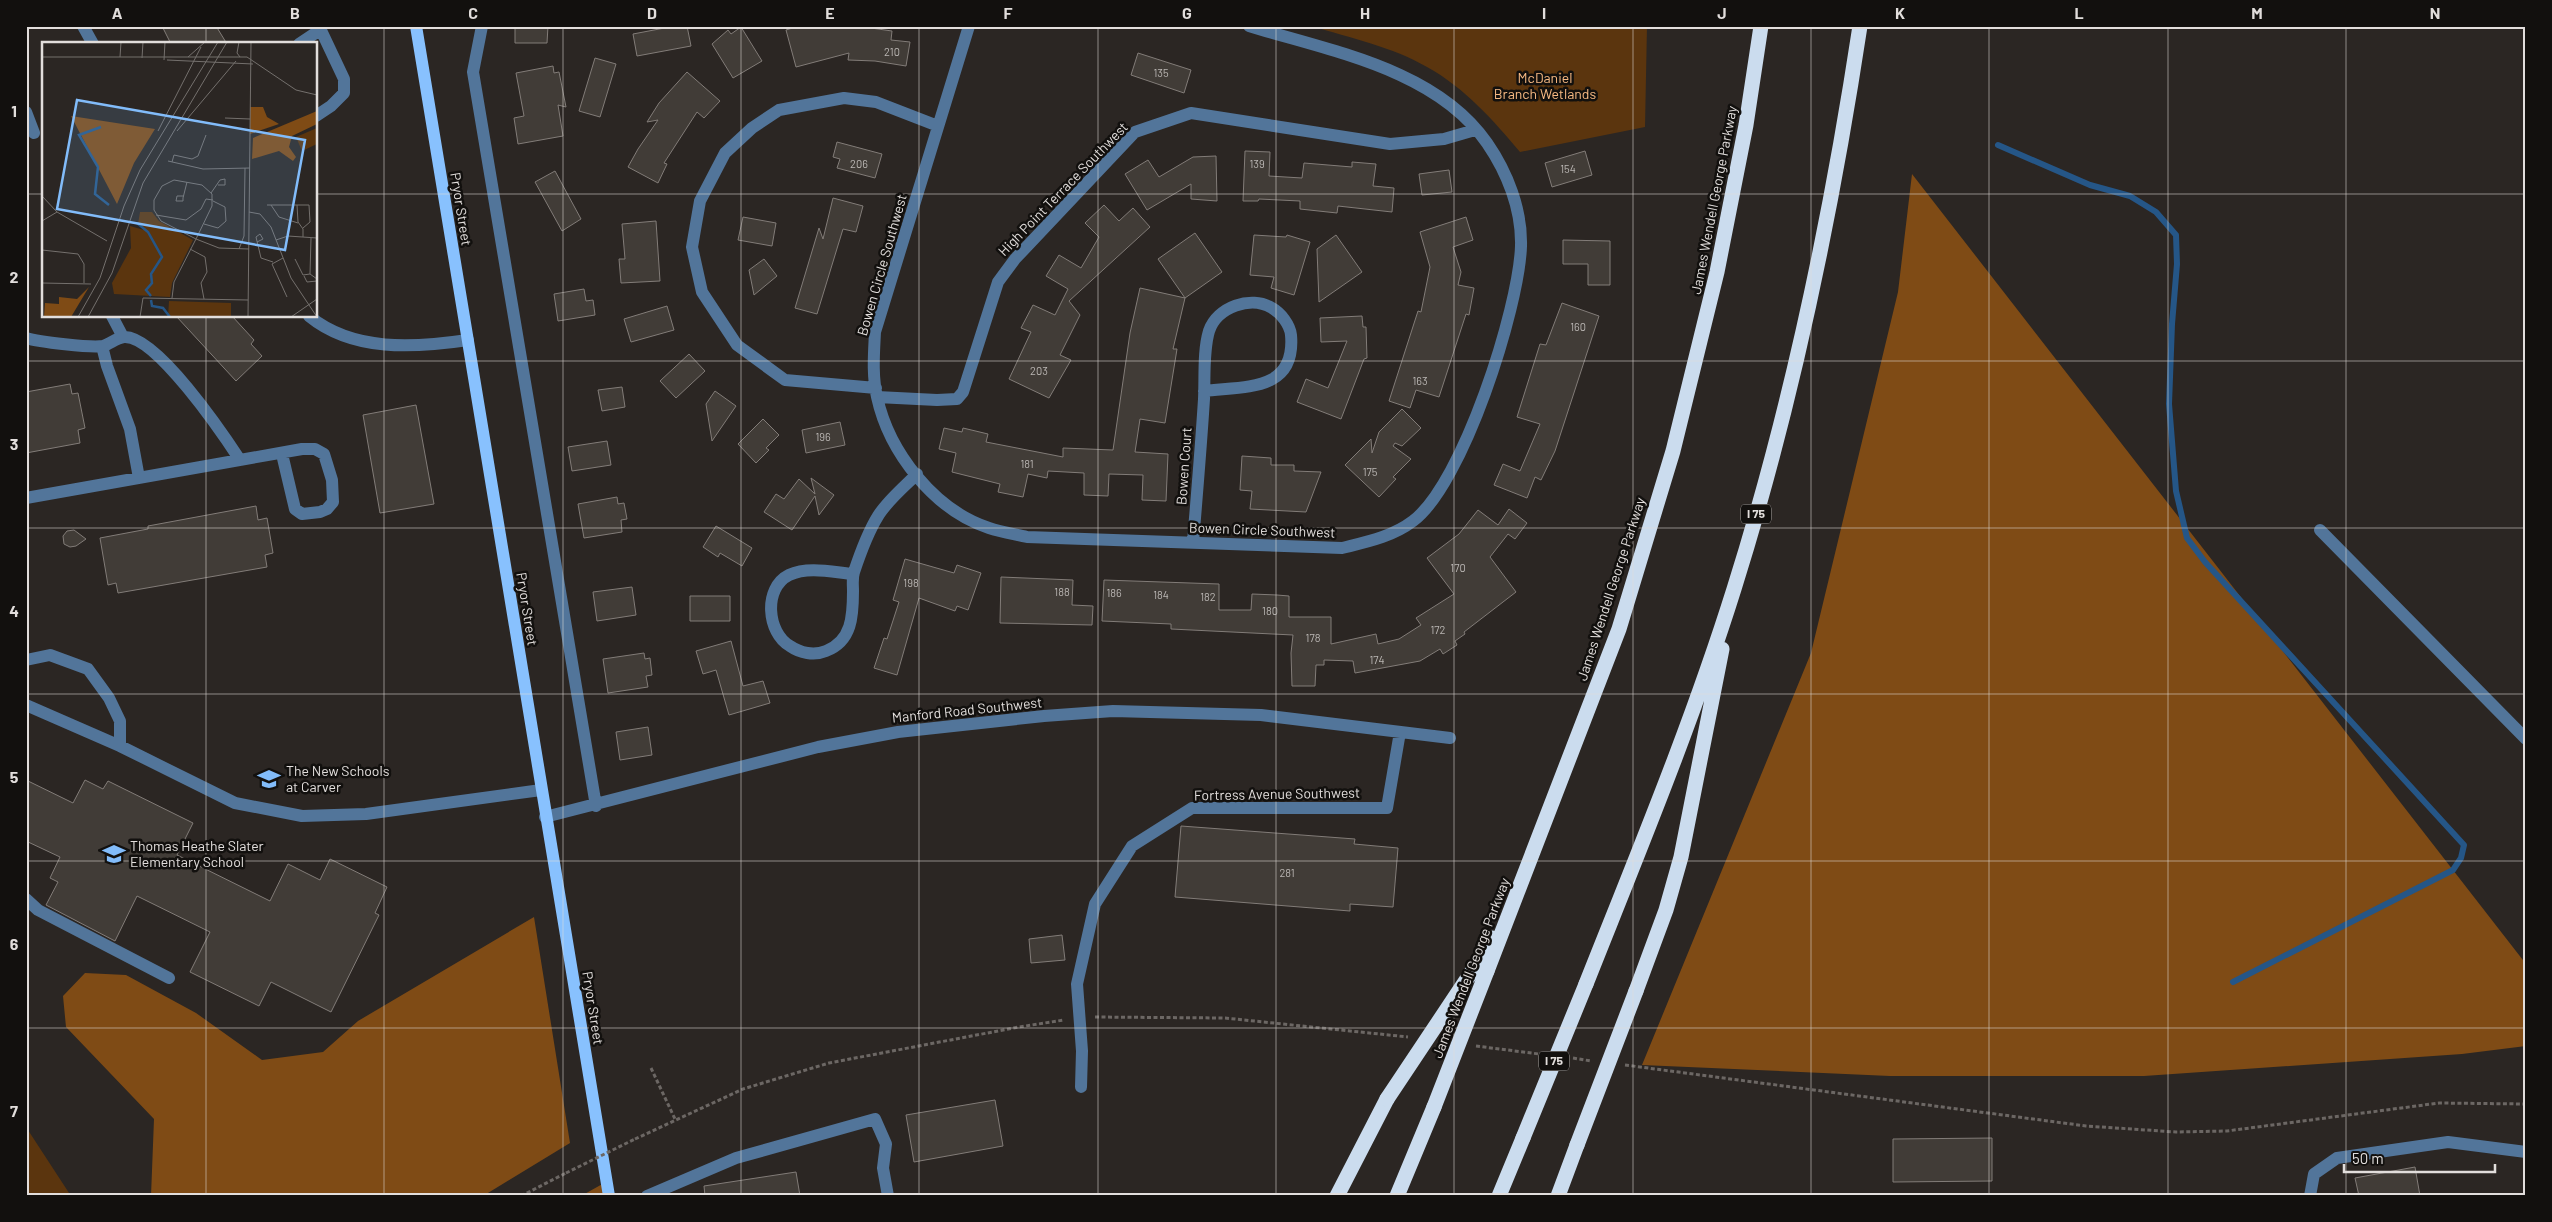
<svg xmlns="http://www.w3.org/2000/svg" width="2552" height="1222" viewBox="0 0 2552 1222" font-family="Barlow,sans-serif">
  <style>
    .green { fill: #5b350e }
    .forest { fill: #7f4b15 }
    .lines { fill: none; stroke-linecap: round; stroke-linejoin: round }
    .stream { stroke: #255687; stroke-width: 6 }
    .building { fill: #413c37; stroke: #827c78 }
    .path { stroke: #6c6764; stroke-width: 3; stroke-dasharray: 4 2.5; stroke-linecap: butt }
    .minor { stroke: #52759a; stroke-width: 12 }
    .major { stroke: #88c1fe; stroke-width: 12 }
    .highway { stroke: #cbdcee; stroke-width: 15 }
    .path-bridge { stroke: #6c6764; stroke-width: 3; stroke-dasharray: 4 2.5; stroke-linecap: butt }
    .highway-bridge { stroke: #cbdcee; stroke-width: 15 }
    .grid { fill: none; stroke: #e2dedc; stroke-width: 1; stroke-opacity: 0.55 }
    .labels { text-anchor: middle; stroke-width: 5; stroke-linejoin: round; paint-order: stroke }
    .number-label { font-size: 11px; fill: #bab6b3 }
    .shield { fill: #12100e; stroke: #a4a09e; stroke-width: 1 }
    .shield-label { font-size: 12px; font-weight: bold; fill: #e2dedc }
    .park-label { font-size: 14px; fill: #f8ba83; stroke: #12100e }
    .street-label { font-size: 14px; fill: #e2dedc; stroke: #12100e }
    .poi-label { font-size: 14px; fill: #e2dedc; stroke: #12100e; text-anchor: start }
    .inset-river { fill: none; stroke: #255687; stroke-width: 2.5 }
    .inset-road { fill: none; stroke: #74706d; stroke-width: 1 }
    .view { fill: #82bcfa; fill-opacity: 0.15; stroke: #82bcfa; stroke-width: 2.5 }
    .inset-edge { fill: none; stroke: #e2dedc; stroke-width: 2.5 }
    .neatline { fill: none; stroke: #e2dedc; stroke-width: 2 }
    .grid-label { font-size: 16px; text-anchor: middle; font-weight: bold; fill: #e2dedc }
  </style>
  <rect width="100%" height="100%" fill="#2b2623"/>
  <!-- green -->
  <path class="green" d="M1312 26H1647L1645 127 1520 152C1493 120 1465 88 1427 67 1393 47 1350 38 1312 26Z
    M26 1127 71 1196H26Z"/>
  <!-- forest -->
  <path class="forest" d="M1912 174 2526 964V1046L2462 1054 2144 1076H1890L1642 1065 1811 653 1898 292Z
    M534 917 570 1143 483 1196H151L154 1119 66 1027 63 996 85 973 126 975 196 1013 262 1060 323 1052 358 1021Z
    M606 1182 608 1196H581Z"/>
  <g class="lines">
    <!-- stream -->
    <path class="stream" d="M1998 145 2090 185 2130 196 2156 212 2176 235 2177 264 2172 324 2169 404 2176 491 2187 538 2205 562 2464 845 2461 858 2453 870 2233 982"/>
  </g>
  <!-- building -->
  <path class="building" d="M162 26H216L227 44H171Z
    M515 26H548L547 43H515Z
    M675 26H687L691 46 637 56 633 34Z
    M799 26H871V28L892 31 891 40 910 42 906 66 875 61 848 60 849 53 796 67 786 30Z
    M741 27 762 61 733 78 712 44 728 30 731 34Z
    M1138 53 1191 70 1184 93 1131 75Z
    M595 58 616 64 600 117 579 111Z
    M553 66 554 73 559 72 566 107 558 105 563 136 518 144 514 118 524 116 516 73Z
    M687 72 720 101 704 118 697 112 664 163 667 164 658 183 628 167 638 149 658 120 647 122 659 103Z
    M837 142 882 154 875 178 837 168 840 159 833 157Z
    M1245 151 1270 152 1269 176 1302 178 1304 163 1352 167V162L1376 164 1373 186 1394 188 1392 212 1338 206 1337 213 1300 209V201L1259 199 1258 201H1243Z
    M1585 151 1592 175 1552 187 1545 163Z
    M1216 156 1217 201 1191 199V184L1147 210 1125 174 1148 160 1159 177 1193 157Z
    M1449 170 1452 192 1422 195 1419 174Z
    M555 171 581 219 562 231 535 182Z
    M833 198 863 206 856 232 843 229 817 314 795 308 819 228 823 239Z
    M1104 205 1119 221 1133 208 1150 227 1069 301 1080 315 1060 355 1071 360 1049 398 1009 379 1031 332 1021 328 1033 305 1055 315 1068 289 1046 276 1059 255 1081 268 1099 237 1085 223Z
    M743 217 776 223 772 246 738 240Z
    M1466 217 1473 240 1453 247 1461 272 1458 285 1474 288 1469 315 1466 314 1439 397 1416 390 1410 408 1389 401 1418 311 1421 312 1430 267 1420 232Z
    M656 221 660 281 621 283 619 259H625L622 224Z
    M1195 233 1222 272 1185 298 1158 259Z
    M1254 235 1286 237 1287 235 1310 242 1294 295 1271 288 1274 277 1250 275Z
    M1336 235 1362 272 1319 302 1317 249Z
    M1563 240 1610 241V285H1588V264H1563Z
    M764 259 777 276 754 295 749 270Z
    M1140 288 1185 298 1173 349H1177L1165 423 1140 419 1135 452 1168 454 1166 501 1142 500 1143 475 1109 474 1108 496 1084 495V473L1048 471 1047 478 1028 474 1023 497 998 492 1000 484 952 472 956 453 939 449 944 428 962 432 963 428 988 434 986 442 1063 457V448L1113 450 1130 333Z
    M584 289 586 301 593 300 595 315 558 321 554 294Z
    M1562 303 1599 316 1555 451 1541 480 1535 477 1527 498 1494 485 1503 464 1520 471 1540 424 1517 417 1540 344 1546 345Z
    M667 306 674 330 631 342 624 319Z
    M176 316H232L254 340 251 344 262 356 236 381Z
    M1362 316 1363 327H1366L1367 358 1364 359 1341 419 1297 402 1306 379 1328 388 1347 341 1321 342 1320 318Z
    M689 354 705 371 676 398 660 381Z
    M70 384 72 394 78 393 85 428 78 430 80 443 26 453V392Z
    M622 387 625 407 602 411 598 390Z
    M715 391 736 406 712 441 706 404Z
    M416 405 434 504 380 513 363 415Z
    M1402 409 1421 428 1402 446 1395 443 1393 446 1411 459 1393 477 1396 479 1379 497 1345 465 1371 439 1372 453 1379 432Z
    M763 419 779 435 766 448 769 450 756 463 738 444Z
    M840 422 845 445 806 453 802 430Z
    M607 441 611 465 572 471 568 447Z
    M1242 456 1271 458V465H1294V471L1321 472 1306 512 1250 509 1252 491 1240 490Z
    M811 478 834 495 819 515 815 496 792 530 764 512 776 494 784 499 799 479 815 494Z
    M617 497 618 504 624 503 627 519 621 520 622 532 584 538 578 504Z
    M256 506 258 520 267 518 273 553 265 555 267 567 118 593 116 583 108 585 100 538 148 529V526Z
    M1509 509 1527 523 1515 539 1508 534 1490 557 1516 592 1464 632 1465 634 1455 641 1457 645 1443 654 1440 649 1420 661 1355 673 1353 661 1324 660V665H1316L1315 686H1292L1291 653 1293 635 1171 629V624L1102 621 1104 580 1219 584V610H1251L1252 594 1277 595 1289 596V617H1331V644L1376 634 1378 644 1399 639 1421 625 1416 618 1454 594 1427 558 1459 534 1478 510 1498 525Z
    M716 526 752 548 742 566 720 553 718 557 703 547Z
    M74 530 86 539 76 546 70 547 64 544 63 536 67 531Z
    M905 559 954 573 957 565 981 573 968 610 957 606 955 611 919 598 897 675 874 668 884 638 887 639 899 602 893 600Z
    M1001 577 1073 580 1072 605 1093 606 1092 625 1000 623Z
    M632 587 636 615 597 621 593 592Z
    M690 596H730V621H690Z
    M731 641 743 686 763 681 770 703 729 715 716 670 703 674 696 651Z
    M644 653 645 659 650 658 652 675 646 676 648 687 608 693 603 659Z
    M648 727 652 755 620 760 616 732Z
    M26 780 73 803 85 780 103 789 108 781 193 823 177 855 270 901 288 864 320 880 330 859 387 887 375 913 379 915 331 1012 271 982 259 1006 190 972 210 932 137 896 115 941 46 905 58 882 50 878 60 857 26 841Z
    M1181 826 1355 839 1354 844 1398 848 1393 907 1350 904V911L1175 897Z
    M1062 935 1065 960 1031 963 1029 939Z
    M995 1100 1003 1146 914 1162 906 1115Z
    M1992 1138V1181L1893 1182V1139Z
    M2415 1167 2420 1196H2359L2355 1178Z
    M796 1172 800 1196H705L704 1186Z"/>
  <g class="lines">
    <!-- path -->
    <path class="path" d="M1095 1017 1225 1018 1408 1037
      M1476 1046 1539 1054
      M1573 1058 1591 1061
      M1625 1065 2086 1126 2176 1132 2227 1131 2439 1103 2526 1104
      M651 1068 675 1119
      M635 1139 743 1089 829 1063 1019 1027 1064 1020
      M521 1196 566 1173"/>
    <!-- minor -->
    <path class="minor" d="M83 26 93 44
      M482 26 473 72 596 806
      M969 26 875 332C874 353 872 375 877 397 889 452 934 510 989 528 1001 532 1014 534 1027 537L1342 548C1366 542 1392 537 1413 521 1463 484 1519 308 1521 246 1522 209 1507 172 1487 143 1436 69 1330 51 1249 26
      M299 44 320 30
      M26 112 34 133
      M316 116 331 106 344 93V79L319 26
      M112 316 123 337
      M309 316C353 352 414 348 468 340
      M26 338C39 342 91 348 103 346 110 344 116 338 124 337 156 335 223 434 240 460
      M102 346 107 366 130 429 139 478
      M876 388 785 380 737 345 702 292 692 247 700 201 725 153 752 128 779 110 844 98 876 102 938 126
      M877 397 937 400 957 399 963 392 998 282 1015 259 1135 132 1191 113 1390 144 1444 139 1475 130
      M26 498 302 449H315L324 454 332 480 333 502 327 509 320 512 302 514 295 509 282 454
      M2320 530 2526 739
      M1193 542C1197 494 1201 447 1204 399 1205 377 1203 351 1209 331 1217 307 1251 295 1272 308 1281 313 1290 325 1291 335 1296 392 1245 386 1204 391
      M853 574C832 572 808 566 789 575 763 588 767 633 790 646 800 653 814 656 826 651 852 641 853 616 853 591 853 585 852 578 854 572 860 554 868 532 878 516 887 501 904 487 917 474
      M26 660 50 655 88 669 109 698 120 721V746
      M26 705 120 746 235 803 302 816 366 814 541 790
      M545 817 818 747 898 732 1044 716 1113 711 1261 715 1450 738
      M26 899 38 910 169 978
      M1081 1087 1082 1051 1077 984 1095 904 1132 846 1192 808H1387L1400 732
      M647 1196 736 1158 875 1119 886 1144 883 1168 888 1196
      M2310 1196 2314 1174 2337 1158 2448 1142 2526 1152"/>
    <!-- major -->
    <path class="major" d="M416 26 609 1196"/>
    <!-- highway -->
    <path class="highway" d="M1473 970 1492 938
      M1487 971 1619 629 1673 451 1717 272 1746 125 1761 26
      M1586 984C1638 853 1692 723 1734 589 1792 405 1831 217 1860 26
      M1636 991 1666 910 1681 857 1722 649
      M1337 1196 1387 1099
      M1397 1196 1434 1107
      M1499 1196 1523 1138
      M1558 1196 1577 1145"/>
    <!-- path-bridge -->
    <path class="path-bridge" d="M566 1173 635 1139"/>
    <!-- highway-bridge -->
    <path class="highway-bridge" d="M1387 1099 1473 970
      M1434 1107 1487 971
      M1523 1138 1586 984
      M1577 1145 1636 991"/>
  </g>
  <!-- grid -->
  <path class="grid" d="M206 26V44M384 26V1196M563 26V1196M741 26V1196M919 26V1196M1098 26V1196M1276 26V1196M1454 26V1196M1633 26V1196M1811 26V1196M1989 26V1196M2168 26V1196M2346 26V1196M26 194H44M316 194H2526M206 316V1196M26 361H2526M26 528H2526M26 694H2526M26 861H2526M26 1028H2526"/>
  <!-- icons -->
  <defs>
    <symbol id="school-bare" viewBox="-9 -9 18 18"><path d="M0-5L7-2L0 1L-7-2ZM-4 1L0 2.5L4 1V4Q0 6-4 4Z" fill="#82bcfa" stroke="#12100e" stroke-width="2.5" paint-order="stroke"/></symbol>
  </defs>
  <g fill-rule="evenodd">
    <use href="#school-bare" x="253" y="763" width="32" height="32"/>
    <use href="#school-bare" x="98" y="838" width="32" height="32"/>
  </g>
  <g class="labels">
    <!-- number labels -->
    <g class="number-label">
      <text x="892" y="56">210</text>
      <text x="1161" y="77">135</text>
      <text x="859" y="168">206</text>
      <text x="1257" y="168">139</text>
      <text x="1568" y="173">154</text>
      <text x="1578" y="331">160</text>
      <text x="1039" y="375">203</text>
      <text x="1420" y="385">163</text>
      <text x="823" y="441">196</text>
      <text x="1027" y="468">181</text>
      <text x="1370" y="476">175</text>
      <text x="1458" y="572">170</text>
      <text x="911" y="587">198</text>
      <text x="1062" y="596">188</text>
      <text x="1114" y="597">186</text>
      <text x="1161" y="599">184</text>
      <text x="1208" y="601">182</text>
      <text x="1270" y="615">180</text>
      <text x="1438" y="634">172</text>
      <text x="1313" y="642">178</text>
      <text x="1377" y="664">174</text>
      <text x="1287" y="877">281</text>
    </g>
    <!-- shield labels -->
    <g class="shield">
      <rect x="1741" y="504.5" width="30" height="19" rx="4"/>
      <rect x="1539" y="1051.5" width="30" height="19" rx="4"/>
    </g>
    <g class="shield-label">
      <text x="1756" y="518">I 75</text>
      <text x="1554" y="1065">I 75</text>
    </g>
    <!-- park labels -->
    <g class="park-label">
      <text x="1545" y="83">McDaniel<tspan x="1545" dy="16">Branch Wetlands</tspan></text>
    </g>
    <!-- street labels -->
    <g class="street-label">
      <text transform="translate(1063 189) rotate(-46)" y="5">High Point Terrace Southwest</text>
      <text transform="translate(1714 200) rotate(-79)" y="5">James Wendell George Parkway</text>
      <text transform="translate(461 209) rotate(81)" y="5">Pryor Street</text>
      <text transform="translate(882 265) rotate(-74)" y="5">Bowen Circle Southwest</text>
      <text transform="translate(1184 466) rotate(-86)" y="5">Bowen Court</text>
      <text transform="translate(1262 530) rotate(2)" y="5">Bowen Circle Southwest</text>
      <text transform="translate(1611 589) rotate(-72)" y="5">James Wendell George Parkway</text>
      <text transform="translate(527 609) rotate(81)" y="5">Pryor Street</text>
      <text transform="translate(967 710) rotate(-6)" y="5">Manford Road Southwest</text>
      <text transform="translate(1277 794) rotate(-1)" y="5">Fortress Avenue Southwest</text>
      <text transform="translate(1471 968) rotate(-69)" y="5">James Wendell George Parkway</text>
      <text transform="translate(593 1008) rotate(81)" y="5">Pryor Street</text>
    </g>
    <!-- poi labels -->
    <g class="poi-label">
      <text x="286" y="776">The New Schools<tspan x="286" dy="16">at Carver</tspan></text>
      <text x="130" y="851">Thomas Heathe Slater<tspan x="130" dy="16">Elementary School</tspan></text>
    </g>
  </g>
  <!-- overview -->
  <g transform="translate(42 42)">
    <rect width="275" height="275" fill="#2b2623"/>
    <path d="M275 86V102L260 109 254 95ZM98 170H110L117 179 151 198 130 241 128 255 72 252 70 241 89 206 88 184 102 188 96 182ZM127 259 189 261V275H126Z" fill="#5b350e"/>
    <path d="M208 65H221L225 75 237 82 208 92ZM275 69V82L250 94 247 105 254 115 251 119 237 109 210 117 211 96ZM29 74 113 87 92 121 75 162ZM47 245 29 275H2L3 261 17 262V255L35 257Z" fill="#7f4b15"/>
    <path class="inset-river" d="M59 85 37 93 56 125 53 152 67 163M95 181 106 190 120 215 109 232 110 241 104 248 109 254M109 258 110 264 121 266 128 275"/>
    <path class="inset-road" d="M197 0 195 11 198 15M0 15H205L254 48 275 53M78 15 79 0M146 15 163 0M100 16 101 0M122 18 123 0M125 18 211 22M183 76 208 77M116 89 159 5M135 89 194 19M126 119 161 127 208 126M130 120 132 113 150 117 156 114 164 93M132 138 160 143 170 152V164L154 197 119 179 112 168V158L120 144ZM169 151 178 138 183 137V143H176M0 154 15 170 65 199M142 154H135L134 159H141V156L145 140M225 163H267L268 180 261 186M229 163 237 175 256 181M255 163 256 180 261 187V195M207 170 218 172 229 185 249 236 275 275M114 173 144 178 159 167 164 157 171 158M0 179 15 170M162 182 176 186 184 179 183 165 171 159M234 198 246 194 275 196M215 200 221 197 218 192 214 195 219 216 231 220M148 207 163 215 165 230 159 241 162 257M197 207 202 194 203 126M0 208 36 212 42 222V241M241 216 230 222 245 255M253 217 261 233 268 232 275 237M268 232 269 196M262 234 265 240 275 239M0 241 49 242M130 256 132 240 154 197 177 206 207 207M36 275 58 236 82 164 98 128 176 0M46 275 70 231 101 141 185 0M98 275 101 256 206 258M206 275 209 0M249 275 275 257"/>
    <path class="view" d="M35 58 263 98 243 208 15 167Z"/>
    <rect width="275" height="275" class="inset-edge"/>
  </g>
  <!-- border -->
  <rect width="2552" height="1222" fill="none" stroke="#12100e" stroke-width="55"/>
  <!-- scale -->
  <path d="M2344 1164v8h151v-8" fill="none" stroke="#e2dedc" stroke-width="2.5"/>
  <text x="2352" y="1164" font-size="15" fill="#e2dedc" stroke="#12100e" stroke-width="4" paint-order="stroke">50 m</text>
  <rect x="28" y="28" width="2496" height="1166" class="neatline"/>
  <g class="grid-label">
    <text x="117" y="19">A</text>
    <text x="295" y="19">B</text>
    <text x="473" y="19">C</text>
    <text x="652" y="19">D</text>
    <text x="830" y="19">E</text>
    <text x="1008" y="19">F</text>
    <text x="1187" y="19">G</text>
    <text x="1365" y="19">H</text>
    <text x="1544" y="19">I</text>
    <text x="1722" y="19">J</text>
    <text x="1900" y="19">K</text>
    <text x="2079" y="19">L</text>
    <text x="2257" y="19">M</text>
    <text x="2435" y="19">N</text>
    <text x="14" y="117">1</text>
    <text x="14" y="283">2</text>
    <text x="14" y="450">3</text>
    <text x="14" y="617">4</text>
    <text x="14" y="783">5</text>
    <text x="14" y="950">6</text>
    <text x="14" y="1117">7</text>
  </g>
</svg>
